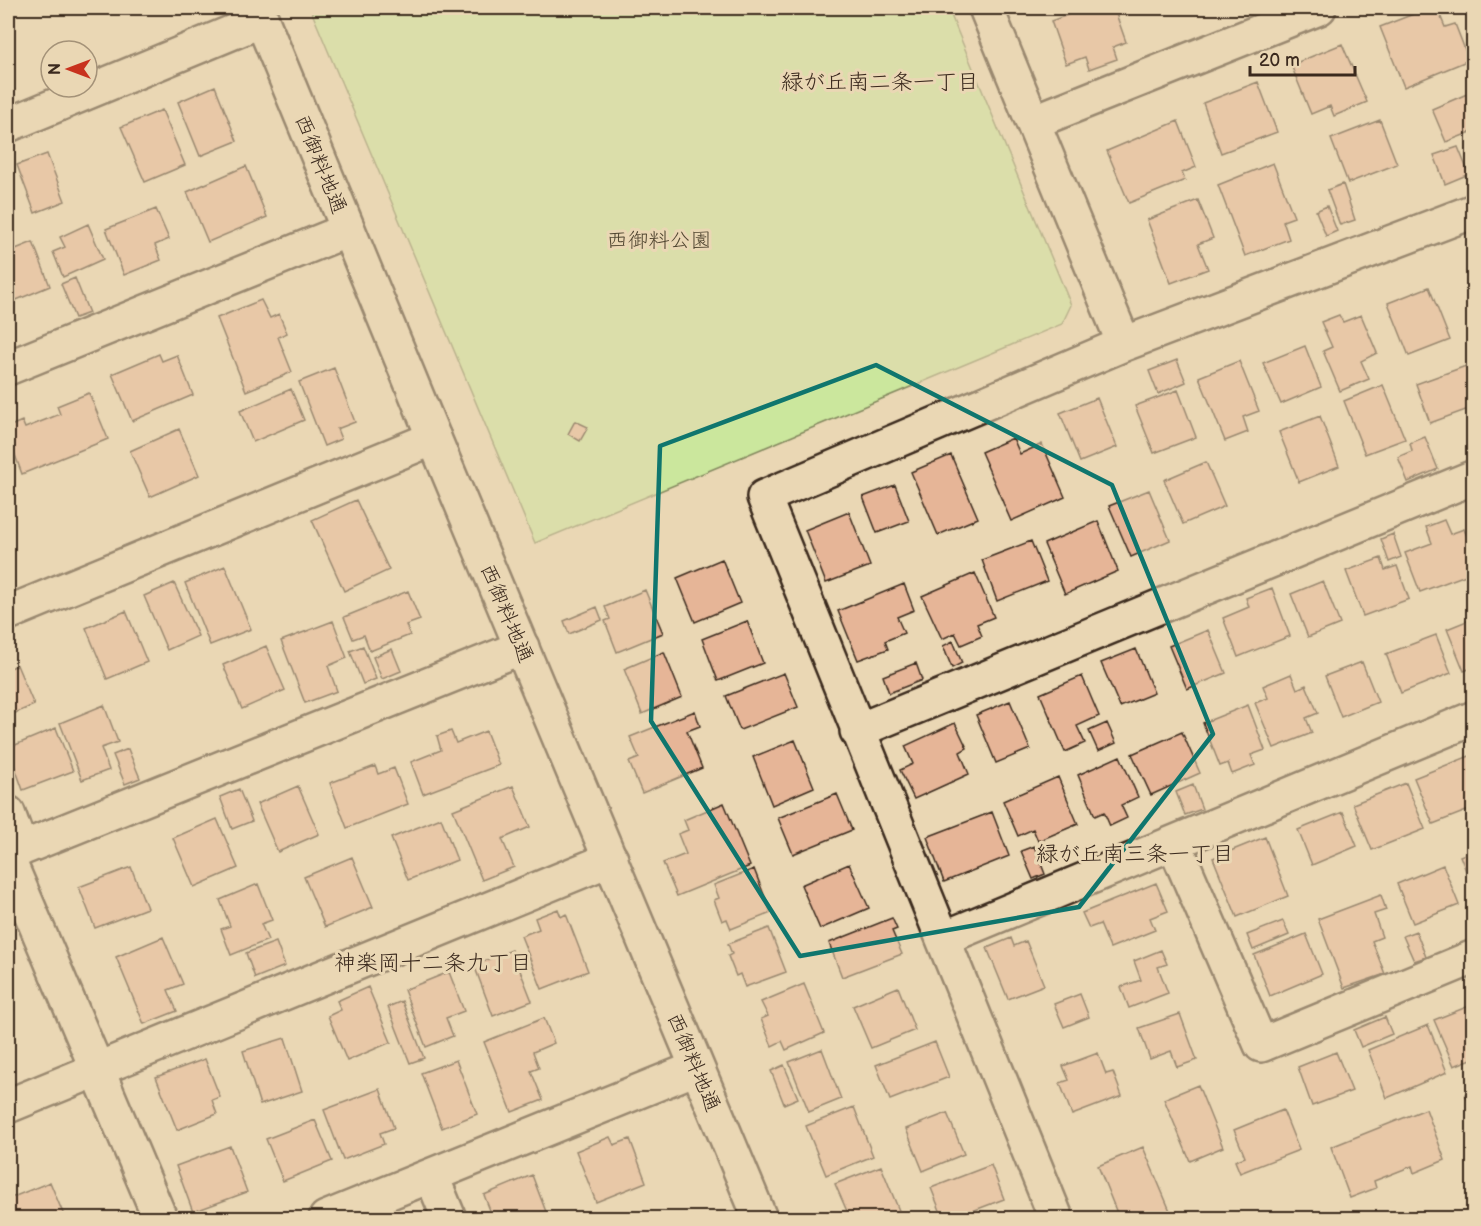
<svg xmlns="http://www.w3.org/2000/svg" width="1481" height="1226" viewBox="0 0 1481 1226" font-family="'Balsamiq Sans','Klee One',sans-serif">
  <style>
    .green { fill: #cbe79d; stroke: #83885e; stroke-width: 1.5 }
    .building { fill: #e6b597; stroke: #3b2a1e; stroke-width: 1.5 }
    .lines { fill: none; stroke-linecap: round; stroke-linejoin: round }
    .street-casing { stroke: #3b2a1e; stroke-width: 38 }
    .secondary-casing { stroke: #3b2a1e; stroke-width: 38 }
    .street { stroke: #ead7b4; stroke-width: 33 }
    .secondary { stroke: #ead7b4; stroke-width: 33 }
    .marked { fill: none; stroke: #0f766e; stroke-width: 4.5; stroke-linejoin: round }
    .labels { text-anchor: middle; stroke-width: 6; stroke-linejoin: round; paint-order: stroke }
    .street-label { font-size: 21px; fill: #3b2a1e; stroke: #ead7b4 }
    .park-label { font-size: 21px; fill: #514631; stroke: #ead7b4 }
    .neighbourhood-label { font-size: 22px; fill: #3b2a1e; stroke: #ead7b4 }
  </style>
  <rect width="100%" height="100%" fill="#ead7b4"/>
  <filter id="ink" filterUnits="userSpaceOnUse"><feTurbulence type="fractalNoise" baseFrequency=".0167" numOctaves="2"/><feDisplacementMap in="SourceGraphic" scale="12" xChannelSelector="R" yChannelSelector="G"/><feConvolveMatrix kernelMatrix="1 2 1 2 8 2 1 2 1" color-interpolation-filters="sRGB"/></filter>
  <g filter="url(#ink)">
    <!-- green -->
    <path class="green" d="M310 8H948L1071 305 1062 324 535 543Z"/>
    <!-- building -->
    <path class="building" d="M1086 8H1114L1126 42 1113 47 1117 59 1089 69 1085 57 1066 64 1051 21Z
      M1429 8H1437L1445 27 1455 24 1469 60 1404 87 1380 27Z
      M1342 44 1367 102 1334 116 1330 106 1311 114 1291 65Z
      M1258 82 1277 132 1221 153 1203 103Z
      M215 86 237 141 200 156 178 102Z
      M1474 91V131L1446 142 1432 109Z
      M162 110 185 165 145 182 121 127Z
      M1380 120 1397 164 1348 183 1331 139Z
      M1178 121 1196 167 1182 173 1185 180 1129 203 1107 151Z
      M1458 147 1469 174 1445 184 1434 155Z
      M47 154 65 201 35 213 17 165Z
      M1273 163 1294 217 1283 221 1289 239 1245 256 1218 185Z
      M246 166 267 217 208 242 187 192Z
      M1343 184 1355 220 1340 225 1327 190Z
      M1198 200 1213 238 1198 244 1208 269 1171 283 1147 220Z
      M1327 206 1337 231 1326 236 1316 211Z
      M156 209 169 239 155 245 161 260 124 275 106 229Z
      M88 224 103 259 63 277 53 252 65 247 60 237Z
      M33 242 50 286 14 301 8 285V252Z
      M75 278 89 313 75 318 61 284Z
      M1429 287 1450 340 1409 356 1388 303Z
      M261 300 270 318 279 314 287 333 278 337 292 372 246 391 217 318Z
      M1339 315 1343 322 1361 315 1377 353 1361 361 1369 379 1340 391 1323 351 1332 347 1321 322Z
      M1305 346 1321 387 1281 404 1263 363Z
      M159 354 162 361 177 355 193 395 132 421 112 374Z
      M1177 360 1186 382 1158 394 1149 371Z
      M1239 361 1259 411 1243 417 1248 432 1225 441 1199 377Z
      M1466 366 1474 386V407L1430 423 1416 384Z
      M334 368 355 422 337 429 341 439 324 446 299 382Z
      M1383 385 1405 439 1365 454 1344 401Z
      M291 389 304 420 253 442 240 411Z
      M1178 390 1196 437 1154 453 1135 406Z
      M89 393 108 439 22 474 8 436V427L22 421 25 428 60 414 57 406Z
      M1097 398 1117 447 1080 462 1060 413Z
      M1320 416 1339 466 1299 482 1279 432Z
      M575 421 588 427 580 441 568 434Z
      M179 429 199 475 150 497 130 451Z
      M1425 437 1438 469 1408 482 1398 457 1412 451 1410 443Z
      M1013 438 1020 454 1042 444 1065 497 1011 521 981 452Z
      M951 455 978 518 938 535 911 472Z
      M1206 462 1225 506 1183 524 1164 480Z
      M895 485 909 521 877 533 863 497Z
      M1149 490 1170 540 1131 557 1109 506Z
      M356 500 389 570 344 591 312 520Z
      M849 512 870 566 826 583 805 530Z
      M1444 520 1450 534 1464 529 1474 554V572L1420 592 1405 553 1432 543 1426 527Z
      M1098 521 1118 571 1065 594 1044 544Z
      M1393 534 1401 557 1389 562 1381 539Z
      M1031 541 1047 581 997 601 982 560Z
      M1381 558 1385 570 1397 566 1409 599 1363 616 1346 571Z
      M722 559 740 603 695 622 677 578Z
      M225 566 251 629 210 645 185 583Z
      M975 573 994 617 977 624 982 636 961 645 955 633 942 639 922 596Z
      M1323 581 1340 624 1308 637 1291 594Z
      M174 583 198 636 167 650 144 596Z
      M904 584 914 610 897 617 904 633 885 641 888 649 858 660 838 611Z
      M1272 588 1290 636 1238 657 1223 618 1249 607 1246 598Z
      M645 590 663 633 617 652 605 621 610 619 605 607Z
      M408 591 420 620 406 625 410 635 370 651 364 635 353 639 344 617Z
      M597 607 602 620 569 634 564 621Z
      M126 611 147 662 107 679 86 628Z
      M1474 618V667L1464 671 1447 629Z
      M333 621 347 658 328 666 337 691 305 703 281 641Z
      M747 621 763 663 718 681 702 639Z
      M1208 630 1226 673 1187 689 1169 646Z
      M1436 635 1451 673 1401 693 1386 654Z
      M953 641 962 663 952 668 943 646Z
      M266 646 285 690 242 709 223 665Z
      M363 646 376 679 363 684 350 651Z
      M392 649 401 671 382 679 373 657Z
      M1136 649 1154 693 1120 707 1101 663Z
      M664 652 682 697 642 714 624 669Z
      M1362 662 1378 702 1341 717 1325 676Z
      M916 663 922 680 889 693 883 676Z
      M17 665 34 705 8 716V669Z
      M784 673 798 707 740 730 726 696Z
      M1291 674 1297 689 1306 685 1318 713 1306 718 1312 733 1274 748 1255 703 1268 698 1263 686Z
      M1082 676 1099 716 1077 726 1085 743 1065 752 1040 694Z
      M1010 701 1030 749 996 763 976 715Z
      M104 705 118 742 101 748 109 770 82 780 60 723Z
      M1248 705 1265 750 1251 755 1255 765 1232 774 1228 763 1220 766 1203 723Z
      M695 711 700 726 687 731 702 768 642 793 629 762 639 758 630 737Z
      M955 723 967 748 960 752 969 774 914 799 900 770 913 764 905 746Z
      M1107 723 1116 743 1098 751 1089 731Z
      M56 728 73 771 23 790 8 748Z
      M451 731 456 743 486 731 499 765 423 794 411 762 441 750 437 736Z
      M1182 732 1200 773 1151 795 1132 754Z
      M795 740 814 787 772 805 753 757Z
      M128 749 140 778 125 784 113 755Z
      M1472 755 1474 808 1433 824 1414 778Z
      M1120 756 1138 797 1121 805 1127 818 1110 826 1104 812 1095 816 1078 775Z
      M375 766 378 774 394 768 408 804 347 828 330 783Z
      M1058 777 1078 824 1038 841 1033 829 1018 836 1003 801Z
      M1406 783 1425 829 1372 850 1353 804Z
      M1193 785 1202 809 1185 815 1176 792Z
      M298 786 319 834 278 852 257 804Z
      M513 786 530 827 502 839 514 867 482 880 453 810Z
      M239 789 252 821 232 829 220 797Z
      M837 794 852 830 793 854 778 818Z
      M724 803 750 866 677 896 663 863 686 854 678 834 688 830 684 820Z
      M992 812 1009 856 944 882 927 837Z
      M1343 812 1357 846 1312 865 1298 830Z
      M441 818 457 860 408 880 391 838Z
      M217 819 238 868 194 887 173 838Z
      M1265 837 1288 896 1237 917 1213 858Z
      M1034 846 1045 874 1033 879 1021 851Z
      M1474 851V891L1460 856Z
      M352 857 373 907 325 927 304 877Z
      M849 864 869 908 820 929 801 885Z
      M1443 865 1459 905 1413 923 1397 884Z
      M131 867 147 908 95 928 79 887Z
      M754 869 771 913 731 929 727 919 722 921 714 900 719 898 714 885Z
      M1156 883 1168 911 1150 918 1155 930 1110 948 1100 924 1089 928 1082 913Z
      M258 884 272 920 261 924 268 940 231 955 221 929 230 926 220 900Z
      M1381 895 1386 910 1374 914 1382 937 1372 941 1385 974 1344 988 1318 919Z
      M1474 907V929L1466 909Z
      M558 909 561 917 566 914 588 971 542 989 521 936 539 929 535 918Z
      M892 918 897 929 892 931 902 954 842 977 829 943Z
      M1283 921 1289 935 1253 950 1247 935Z
      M769 928 786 972 745 987 740 974 736 976 728 956 732 954 728 944Z
      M1416 931 1426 957 1414 961 1403 936Z
      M1306 934 1322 974 1270 996 1254 955Z
      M163 937 183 984 168 990 177 1011 144 1024 116 957Z
      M1011 938 1014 946 1026 941 1044 985 1008 999 987 948Z
      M276 942 285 966 255 978 246 953Z
      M512 950 532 1001 493 1016 474 965Z
      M1161 950 1167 964 1158 967 1168 993 1129 1008 1121 987 1141 980 1134 961Z
      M449 972 464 1011 446 1018 453 1036 426 1047 404 990Z
      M804 984 824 1033 786 1050 782 1041 772 1046 761 1019 768 1016 761 1002Z
      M368 987 391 1042 347 1061 328 1016 341 1010 337 1001Z
      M898 987 915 1030 871 1048 853 1006Z
      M1080 994 1089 1017 1064 1027 1054 1004Z
      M402 1001 424 1058 410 1063 388 1007Z
      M1474 1004V1058L1454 1066 1434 1020Z
      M1180 1014 1197 1060 1177 1067 1171 1051 1150 1059 1139 1028Z
      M1385 1017 1392 1034 1361 1047 1354 1030Z
      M544 1018 554 1043 533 1052 539 1068 531 1071 543 1100 512 1112 484 1042Z
      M1428 1025 1447 1072 1387 1098 1368 1050Z
      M285 1038 302 1091 260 1105 243 1051Z
      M935 1042 949 1077 890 1100 876 1065Z
      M822 1049 841 1099 809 1112 789 1062Z
      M1336 1052 1352 1091 1312 1106 1298 1067Z
      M1098 1053 1106 1074 1113 1072 1122 1096 1072 1115 1060 1083 1069 1080 1063 1066Z
      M205 1059 220 1097 212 1100 217 1114 177 1130 156 1077Z
      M456 1060 477 1114 442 1128 421 1073Z
      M784 1065 798 1098 784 1104 771 1071Z
      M1198 1085 1223 1147 1190 1161 1164 1099Z
      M380 1089 394 1128 380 1133 384 1144 343 1160 324 1110Z
      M1474 1090V1113L1465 1094Z
      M854 1107 873 1156 826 1175 806 1126Z
      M1426 1109 1445 1160 1414 1173 1412 1166 1374 1181 1376 1188 1350 1198 1331 1147Z
      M1283 1110 1299 1150 1240 1173 1235 1161 1245 1157 1234 1130Z
      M947 1113 964 1154 923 1171 906 1129Z
      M315 1120 332 1161 283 1181 266 1139Z
      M610 1137 614 1145 630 1139 646 1182 596 1202 576 1151Z
      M230 1146 247 1192 193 1212 176 1166Z
      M1143 1147 1173 1218H1119L1098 1166Z
      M991 1165 1004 1199 954 1218H943L931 1188Z
      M881 1166 902 1218H850L835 1184Z
      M532 1175 548 1217 493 1218 484 1195Z
      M50 1182 65 1218H8V1199Z"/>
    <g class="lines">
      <defs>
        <path id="street" d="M986 8 1124 344
          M1033 122 1319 8
          M8 125 262 20
          M8 368 348 230
          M8 613 434 438
          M857 731 1474 477
          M8 813 21 849
          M1174 843 1261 1045 1474 957
          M8 854 522 647
          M8 859 160 1218
          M944 938 1474 718
          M8 1106 611 859
          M432 1177 449 1218
          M326 1218 696 1068
          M1056 1218C960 977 860 738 764 497L1124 344 1474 211"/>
        <path id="secondary" d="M257 8 434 438 760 1218"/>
      </defs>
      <!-- street casing -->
      <use href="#street" class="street-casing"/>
      <!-- secondary casing -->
      <use href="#secondary" class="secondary-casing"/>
      <!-- street -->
      <use href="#street" class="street"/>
      <!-- secondary -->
      <use href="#secondary" class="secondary"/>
    </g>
  </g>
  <!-- marked area -->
  <path d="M0 0H1481V1226H0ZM876 365 1112 485 1213 734 1079 907 800 956 651 721 660 446Z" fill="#ead7b4" fill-opacity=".55" fill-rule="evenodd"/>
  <path class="marked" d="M876 365 1112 485 1213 734 1079 907 800 956 651 721 660 446Z"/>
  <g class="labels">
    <!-- street labels -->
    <g class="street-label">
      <text transform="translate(321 164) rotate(68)" y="7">西御料地通</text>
      <text transform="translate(507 613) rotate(67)" y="7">西御料地通</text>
      <text transform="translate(694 1062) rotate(67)" y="7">西御料地通</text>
    </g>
    <!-- park labels -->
    <g class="park-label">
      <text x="659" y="247">西御料公園</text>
    </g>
    <!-- neighbourhood labels -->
    <g class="neighbourhood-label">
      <text x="880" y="89">緑が丘南二条一丁目</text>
      <text x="1135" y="861">緑が丘南三条一丁目</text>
      <text x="433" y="970">神楽岡十二条九丁目</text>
    </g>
  </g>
  <!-- margin -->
  <rect width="1481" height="1226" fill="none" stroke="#ead7b4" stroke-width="30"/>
  <rect x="15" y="15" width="1451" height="1196" fill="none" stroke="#3b2a1e" stroke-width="2" filter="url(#ink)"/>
  <!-- north arrow -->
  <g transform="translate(69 69) rotate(270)"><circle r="28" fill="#ead7b4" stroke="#a49278" stroke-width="1.5"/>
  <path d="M0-4.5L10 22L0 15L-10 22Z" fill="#c8321e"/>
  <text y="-9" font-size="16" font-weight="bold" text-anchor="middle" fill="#3b2a1e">N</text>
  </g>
  <!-- scale -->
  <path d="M1250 66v9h105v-9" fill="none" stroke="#3b2a1e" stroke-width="3"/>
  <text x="1259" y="66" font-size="18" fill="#3b2a1e" stroke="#ead7b4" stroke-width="4.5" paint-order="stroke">20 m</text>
</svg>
